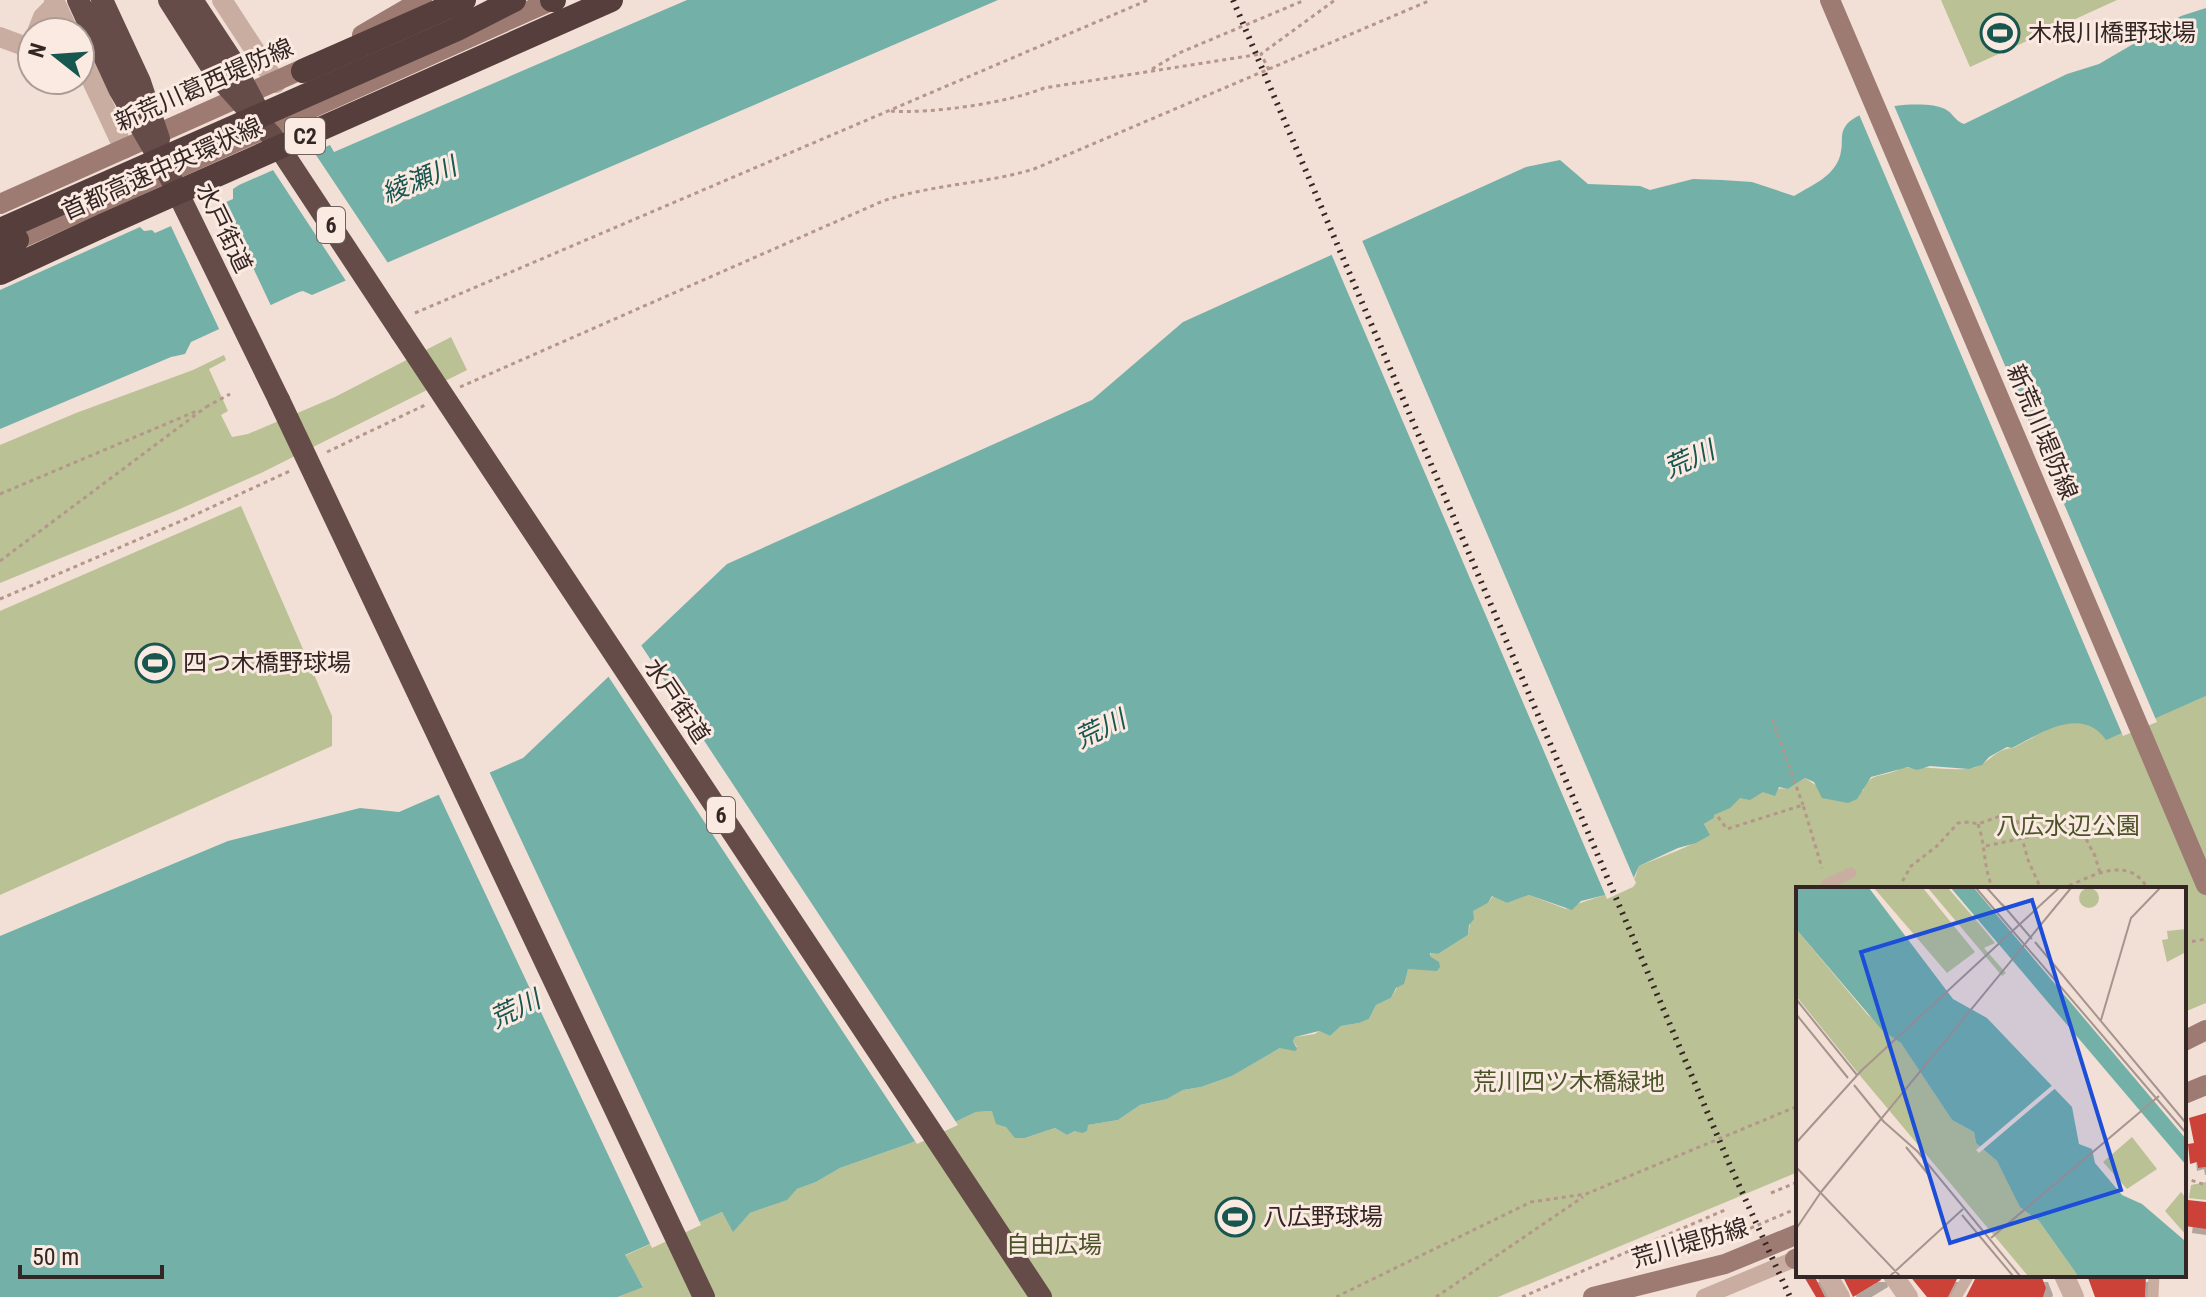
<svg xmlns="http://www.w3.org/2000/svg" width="2206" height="1297" viewBox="0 0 2206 1297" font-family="'Roboto Condensed','Noto Sans JP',sans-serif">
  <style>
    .green { fill: #bac195 }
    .water { fill: #73b0a8 }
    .pier { fill: #f2dfd5 }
    .building { fill: #cc4339; filter: url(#shadow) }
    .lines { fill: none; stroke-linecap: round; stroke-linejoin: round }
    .path { stroke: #b5968b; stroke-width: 3; stroke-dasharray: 4 4; stroke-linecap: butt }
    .service { stroke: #caada1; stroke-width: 11 }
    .pedestrian { stroke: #caada1; stroke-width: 16 }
    .minor { stroke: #caada1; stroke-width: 20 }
    .tertiary { stroke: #caada1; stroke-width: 20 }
    .secondary { stroke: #9d7b73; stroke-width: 20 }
    .trunk { stroke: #664c48; stroke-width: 22 }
    .motorway { stroke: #553e3b; stroke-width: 24 }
    .rail { stroke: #342624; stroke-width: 6; stroke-dasharray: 2 6; stroke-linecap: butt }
    .trunk-bridge { stroke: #664c48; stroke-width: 22 }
    .motorway-bridge { stroke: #553e3b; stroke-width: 24 }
    .labels { text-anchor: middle; stroke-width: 6; stroke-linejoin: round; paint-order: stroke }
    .shield { fill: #faeae1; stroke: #6f615d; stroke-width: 2 }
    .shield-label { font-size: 22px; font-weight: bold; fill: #342624 }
    .poi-label { font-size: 24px; fill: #342624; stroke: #faeae1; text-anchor: start }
    .street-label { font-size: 24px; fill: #342624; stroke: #faeae1 }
    .park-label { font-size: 24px; fill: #4a5327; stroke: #faeae1 }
    .water-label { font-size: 26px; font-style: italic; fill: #185650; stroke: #faeae1 }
    .inset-road { fill: none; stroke: #a6958e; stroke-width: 2 }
    .view { fill: #1d4ed8; fill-opacity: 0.15; stroke: #1d4ed8; stroke-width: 4 }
    .inset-edge { fill: none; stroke: #342624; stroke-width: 4 }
  </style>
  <defs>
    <filter id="shadow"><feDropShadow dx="7" dy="7" stdDeviation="0" flood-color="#0004"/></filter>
  </defs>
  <rect width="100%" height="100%" fill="#f2dfd5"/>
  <!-- green -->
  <path class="green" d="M1941 0H2117L1970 67Z
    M451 337 467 370 261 473 173 512 0 583V445L76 413 193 370 224 355 226 360 209 369 228 411 221 415 232 437 248 434 335 397Z
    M241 506 332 716V746L0 895V611Z
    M2206 696V1003L2184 1012V889H1798V1172L1498 1297H619L643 1286 624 1256 722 1212 733 1231 750 1213 786 1200 797 1189 816 1182 840 1168 911 1143 976 1112 992 1111 1006 1127 1025 1138 1055 1128 1067 1135 1088 1125 1118 1120 1140 1105 1167 1099 1183 1090 1201 1087 1232 1076 1280 1048 1297 1047 1293 1041 1295 1037 1315 1034 1319 1031 1330 1036 1341 1026 1359 1023 1369 1019 1376 1005 1391 998 1408 969 1431 957V953L1438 954 1468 935 1472 911 1488 903 1493 896 1507 903 1529 895 1566 909C1583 900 1622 893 1634 879 1637 875 1637 870 1639 866 1661 857 1691 847 1709 834L1704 824 1714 818 1713 815C1724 811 1727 807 1735 800 1743 793 1778 787 1788 789L1805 778 1817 786 1863 791C1868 771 1886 778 1901 768 1922 765 1953 772 1973 768 1988 765 1995 748 2013 748 2042 733 2081 705 2106 739Z
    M2206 1182V1200L2189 1198 2191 1185Z"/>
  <!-- water -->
  <path class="water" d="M687 0H998L312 295 303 291 299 292 191 342 185 354 171 357 0 429V290L140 227 144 231 152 230 155 233 233 199V189L239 185 330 145 334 152Z
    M2206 8V696L2106 740C2082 705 2041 733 2012 748L2007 747 1989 757 1982 765 1969 769 1930 766 1917 770 1908 767 1871 777 1857 799 1848 803 1822 798 1814 782 1805 778 1788 789 1779 787 1775 796 1763 792 1750 800 1740 798 1730 808 1714 815V818L1704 824 1710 835 1696 843 1678 848 1639 866 1631 884 1605 895 1581 901 1572 910 1529 895 1507 903 1492 896 1488 903 1473 911 1474 919 1469 925 1468 935 1438 954 1430 953 1431 957 1439 962 1440 967 1437 971 1408 969 1404 984 1396 988 1391 998 1376 1005 1369 1019 1359 1023 1341 1026 1330 1036 1319 1031 1295 1037 1293 1041 1297 1049 1295 1051 1280 1048 1232 1076 1201 1087 1183 1090 1167 1099 1140 1105 1118 1120 1088 1125 1087 1131 1082 1133 1075 1131 1067 1135 1055 1128 1025 1138H1015L1006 1127 996 1124 992 1111 976 1112 911 1143 840 1168 816 1182 797 1189 787 1200 750 1213 733 1232 722 1212 625 1255 643 1287 618 1297H0V936L228 841 360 808 399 812 523 758 727 564 1092 400 1183 322 1526 167 1560 160 1588 184 1640 186 1650 190 1693 179 1722 180 1752 182 1794 196C1812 185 1838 175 1841 151 1843 143 1840 134 1845 127 1857 106 1925 99 1945 109 1953 113 1955 121 1964 124L2067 74 2099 64 2181 16Z"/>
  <!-- pier -->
  <path class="pier" d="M1893 103 2157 722 2123 736 1858 112Z
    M312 149 390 266 348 284 271 167Z
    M221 200 273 310 221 333 169 222Z
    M1361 238 1636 883 1633 887 1607 899 1330 251Z
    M639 642 958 1125 917 1144 606 673Z
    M488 769 701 1225 652 1248 437 791Z"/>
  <!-- building -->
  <path class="building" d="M2206 1113V1167L2198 1168 2197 1162 2190 1164 2188 1144 2194 1143 2189 1118Z
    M2188 1200 2206 1202V1229L2185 1226Z
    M1803 1275H1814L1825 1297H1816Z
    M1842 1275H1880L1881 1280 1853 1297Z
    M1909 1275H1959L1948 1297H1927Z
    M1977 1275H2041L2046 1288 2043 1297H1966Z
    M2087 1275H2146L2145 1297H2095Z"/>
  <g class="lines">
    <!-- path -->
    <path class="path" d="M1152 69 1179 53 1305 0
      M1269 70 1261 54 1335 0
      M891 111C931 114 1007 103 1044 88L1261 54
      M415 313 1148 0
      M460 387 883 201C933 184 985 184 1034 169L1431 0
      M206 407 230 394
      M327 452 425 405
      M0 494 199 410
      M0 561 206 407
      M0 599 188 518 292 470
      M1772 719 1803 805
      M1718 817 1727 829 1803 805 1822 868
      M1978 824C1986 847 1983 867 1993 889
      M1986 846 2060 830 2085 837 2095 856 2100 873
      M1902 889V882L1911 866 1937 846 1958 823 1969 822 1978 824 2006 814 2017 820 2028 860 2041 889
      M2062 889C2090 877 2128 853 2148 889
      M2184 943 2206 939
      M2184 1178 2206 1185
      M1771 1193 1798 1182
      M1706 1247 1798 1208
      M1336 1297 1531 1202 1586 1194 1798 1106
      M1436 1297 1583 1197
      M1522 1297 1725 1210"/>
    <!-- service -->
    <path class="service" d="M1824 889 1827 884 1851 873
      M1956 1297 1969 1275
      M2153 1297 2154 1275"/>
    <!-- pedestrian -->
    <path class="pedestrian" d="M1704 1297 1795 1259"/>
    <!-- minor -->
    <path class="minor" d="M54 0 69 32
      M222 0 276 83
      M37 32 43 17 56 4
      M0 37 32 49
      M80 55 124 149
      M1827 1275 1840 1297
      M1893 1275 1908 1297"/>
    <!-- tertiary -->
    <path class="tertiary" d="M2064 1275 2074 1297"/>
    <!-- secondary -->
    <path class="secondary" d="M1830 0 2206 885
      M362 35 422 0
      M0 204 314 64
      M6 245 553 0
      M2184 1041 2206 1030
      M2184 1094 2206 1085
      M1795 1259 1798 1258
      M1593 1297 1725 1264 1798 1234"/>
    <!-- trunk -->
    <path class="trunk" d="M271 135 401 332
      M171 179 279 400"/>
    <!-- motorway -->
    <path class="motorway" d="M552 0H554
      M303 71 464 0
      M0 250 17 240"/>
    <!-- rail -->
    <path class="rail" d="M1233 0 1732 1170 1790 1297"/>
    <!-- trunk-bridge -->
    <path class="trunk-bridge" d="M78 0 119 89 171 179
      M102 0 140 82 159 139
      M169 0 216 74 270 134
      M192 0 231 59 255 105
      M401 332 1041 1297
      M279 400 704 1297"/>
    <!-- motorway-bridge -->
    <path class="motorway-bridge" d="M0 230 457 29 514 0
      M0 273 104 225 611 0"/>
  </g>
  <!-- icons -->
  <defs>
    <symbol id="stadium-ring" viewBox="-11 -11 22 22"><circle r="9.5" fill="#faeae1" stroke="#185650" stroke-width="1.5"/><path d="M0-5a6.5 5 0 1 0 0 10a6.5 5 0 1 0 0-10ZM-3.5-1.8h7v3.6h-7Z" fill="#185650"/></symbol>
  </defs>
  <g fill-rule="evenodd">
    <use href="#stadium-ring" x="1978" y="11" width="44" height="44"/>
    <use href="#stadium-ring" x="133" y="641" width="44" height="44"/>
    <use href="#stadium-ring" x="1213" y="1195" width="44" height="44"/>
  </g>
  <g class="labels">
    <!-- shield labels -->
    <g class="shield">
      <rect x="285" y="118" width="40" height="36" rx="6"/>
      <rect x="317" y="207" width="28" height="36" rx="6"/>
      <rect x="707" y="797" width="28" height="36" rx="6"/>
    </g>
    <g class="shield-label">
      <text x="305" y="144">C2</text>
      <text x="331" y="233">6</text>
      <text x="721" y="823">6</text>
    </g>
    <!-- poi labels -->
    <g class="poi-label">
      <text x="2028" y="41">木根川橋野球場</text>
      <text x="183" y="671">四つ木橋野球場</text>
      <text x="1263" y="1225">八広野球場</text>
    </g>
    <!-- street labels -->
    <g class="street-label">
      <text transform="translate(204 85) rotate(-24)" y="8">新荒川葛西堤防線</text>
      <text transform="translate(162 169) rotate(-24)" y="8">首都高速中央環状線</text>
      <text transform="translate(224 228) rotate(64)" y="8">水戸街道</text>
      <text transform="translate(2042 432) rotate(67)" y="8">新荒川堤防線</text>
      <text transform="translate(677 701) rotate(56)" y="8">水戸街道</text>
      <text transform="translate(1690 1243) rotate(-16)" y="8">荒川堤防線</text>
    </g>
    <!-- park labels -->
    <g class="park-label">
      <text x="2068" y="834">八広水辺公園</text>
      <text x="1569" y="1090">荒川四ツ木橋緑地</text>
      <text x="1054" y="1253">自由広場</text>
    </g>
    <!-- water labels -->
    <g class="water-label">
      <text transform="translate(419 180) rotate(-23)" y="9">綾瀬川</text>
      <text transform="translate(1689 459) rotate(-24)" y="9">荒川</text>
      <text transform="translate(1100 729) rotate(-26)" y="9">荒川</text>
      <text transform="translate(515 1009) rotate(-26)" y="9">荒川</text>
    </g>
  </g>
  <!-- overview -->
  <g transform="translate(1796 887)">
    <rect width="390" height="390" fill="#f2dfd5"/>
    <path d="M283 11a10 10 0 1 1 20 0a10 10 0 1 1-20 0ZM78 1H127L179 65 151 86ZM132 1H152L185 39 199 56 188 61 210 86 206 89ZM0 42 71 127 106 157 156 233 178 245 180 256 201 274 225 319 243 334 282 389H232L66 191 0 109ZM390 42V65L371 75 366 53 372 52 371 44ZM336 250 361 282 331 302 307 275ZM385 305 390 311V348L369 324Z" fill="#bac195"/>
    <path d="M0 1H73L157 112 191 131 276 220 283 257 296 262 299 276 326 308 346 317 388 353 390 389H282L243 334 224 320 201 274 180 256 178 245 156 233 105 156 86 143 0 42ZM155 1H178L390 252V278Z" fill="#73b0a8"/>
    <path d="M259 196 262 199 183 266 180 263Z" fill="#f2dfd5"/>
    <path class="inset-road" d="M180 1 390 246M191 1 209 21M206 17 236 52M239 55 389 235M0 112 61 188M0 127 52 191M305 133 335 31 364 1M58 198 88 235M87 234 122 265 224 389M0 256 65 184 263 1M110 260 132 287M0 280 104 389M25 305 275 1M166 328 217 389M0 342 25 305M195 351 363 209M94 389 167 322"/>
    <path class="view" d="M236 13 325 303 154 356 65 65Z"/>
    <rect width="390" height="390" class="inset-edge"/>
  </g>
  <!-- north arrow -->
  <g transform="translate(56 56) rotate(287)"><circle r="38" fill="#faeae1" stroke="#ab9c95" stroke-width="2"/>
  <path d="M0-6L14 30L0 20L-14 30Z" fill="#185650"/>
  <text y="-12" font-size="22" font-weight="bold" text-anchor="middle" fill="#342624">N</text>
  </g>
  <!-- scale -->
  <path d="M20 1265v12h142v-12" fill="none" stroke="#342624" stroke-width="4"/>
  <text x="32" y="1265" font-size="24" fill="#342624" stroke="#faeae1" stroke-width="6" paint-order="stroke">50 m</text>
</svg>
